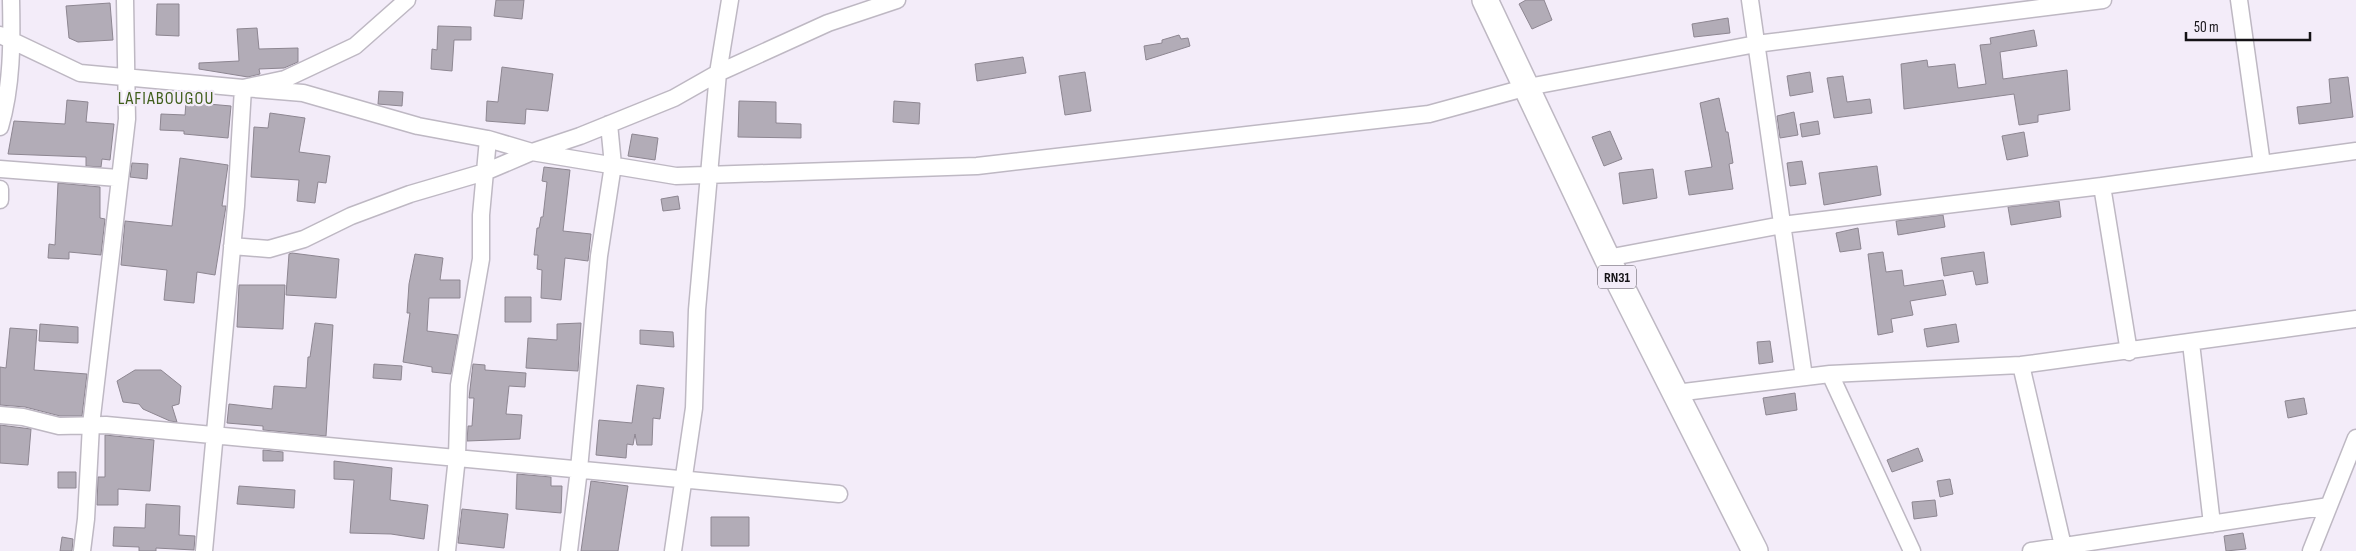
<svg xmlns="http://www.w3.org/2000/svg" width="2356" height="551" viewBox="0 0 2356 551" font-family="'Sofia Sans Condensed',sans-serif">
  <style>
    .building { fill: #b2acb7; stroke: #8d8691 }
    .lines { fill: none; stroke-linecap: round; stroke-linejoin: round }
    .minor-casing { stroke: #beb8c3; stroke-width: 19 }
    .primary-casing { stroke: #beb8c3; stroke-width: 28 }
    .minor { stroke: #fff; stroke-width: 16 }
    .primary { stroke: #fff; stroke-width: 25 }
    .labels { text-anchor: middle; stroke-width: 4.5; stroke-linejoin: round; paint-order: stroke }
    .shield { fill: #f3ecf9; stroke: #57535a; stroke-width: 1 }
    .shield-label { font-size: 14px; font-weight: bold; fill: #141216 }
    .quarter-label { font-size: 18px; letter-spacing: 1px; fill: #3f5e1b; stroke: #f3ecf9 }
  </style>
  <rect width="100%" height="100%" fill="#f3ecf9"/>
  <!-- building -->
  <path class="building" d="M496 0H524L522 19 494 16Z
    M1526 0H1544L1552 20 1532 29 1519 4Z
    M110 3 113 40 78 42 69 38 66 6Z
    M157 4H179V36L156 35Z
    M1728 18 1730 33 1694 37 1692 24Z
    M438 26 471 27V40H454L452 71 431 69 432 49 437 50Z
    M257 28 259 49 298 48V62L284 68 259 69 260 74 248 77 199 69V63L239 61 237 29Z
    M2034 30 2037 46 2000 52 2003 79 2067 70 2070 110 2038 115V122L2019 125 2014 94 1904 109 1901 64 1927 60 1928 67 1955 64 1958 88 1986 84 1980 45 1991 44 1990 38Z
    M1179 35 1181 39 1188 38 1190 46 1146 60 1144 46 1162 43V40Z
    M1023 57 1026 73 977 81 975 64Z
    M502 67 553 74 548 111 526 109 525 124 486 121 487 101 498 102Z
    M1085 72 1091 111 1065 115 1059 76Z
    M1810 72 1813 92 1790 96 1787 76Z
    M1843 76 1847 102 1870 99 1872 113 1834 118 1827 78Z
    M2348 77 2353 117 2299 124 2297 107 2331 103 2329 79Z
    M379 91 403 92 402 106 378 104Z
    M1719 98 1726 132H1728L1733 163 1729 164 1733 189 1689 195 1685 171 1712 167 1700 103Z
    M67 100 88 102 86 122 114 124 110 160 102 159 101 167 86 166V157L8 154 14 121 65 124Z
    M739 101 776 102V123L801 124V138L738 137Z
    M894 101 920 103 919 124 893 122Z
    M186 102 231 106 228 138 184 134V131L160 130 161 114 185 115Z
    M1794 112 1798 135 1780 138 1777 116Z
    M270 113 305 118 299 152 330 156 326 183 318 182 315 203 297 201 299 180 251 177 254 127 268 128Z
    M1818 121 1820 134 1802 137 1800 124Z
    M1610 131 1622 159 1604 166 1592 137Z
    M2024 132 2028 156 2007 160 2002 136Z
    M632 134 658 138 655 160 628 156Z
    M180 158 228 165 222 206H226L215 275 197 272 194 303 164 300 167 270 121 265 125 221 172 226Z
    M1802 161 1806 184 1790 186 1787 163Z
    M132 163 148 164 147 179 130 177Z
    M1877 166 1881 195 1824 205 1819 173Z
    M544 167 570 170 563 231 591 234 588 261 565 258 561 300 541 298 542 270 537 269 538 255H534L537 228H539L541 217H543L547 182 542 181Z
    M1653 169 1657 198 1623 204 1619 173Z
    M58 183 100 187V218L105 219 101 255 69 252V259L48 258 49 244 55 245Z
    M678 196 680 209 663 211 661 199Z
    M2059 201 2061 217 2011 225 2008 207Z
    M1943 215 1945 227 1898 235 1896 221Z
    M1858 228 1861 249 1840 252 1836 233Z
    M1883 252 1886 272 1902 270 1904 286 1943 280 1946 295 1910 301 1913 315 1891 319 1893 332 1878 335 1868 254Z
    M1984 252 1988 283 1976 285 1973 271 1944 276 1941 258Z
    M292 253 339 259 336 298 286 295 289 254Z
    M415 254 443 258 440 280H460V298H429L427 331 458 335 451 374 432 372V367L403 362 410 313H407L409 284Z
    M239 285H285L283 329 237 327Z
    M505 297H531V322H505Z
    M315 323 333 325 326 436 263 430V426L227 423 229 404 272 409 274 386 306 388 308 357H310Z
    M581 323 578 371 526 368 528 338 557 340V324Z
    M40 324 78 327V343L39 341Z
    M1956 324 1959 342 1927 347 1924 329Z
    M10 328 37 330 34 370 87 374 82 416H60L25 407 0 405V367L6 368Z
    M640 330 673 332 674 347 640 344Z
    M1770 341 1773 362 1759 364 1757 342Z
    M374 364 402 366 401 380 373 378Z
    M473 364 485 365V370L526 373 525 387 509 386 506 414 522 415 520 439 467 441 468 426H472L474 398H469Z
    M135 370H161L181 386 179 404 172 406 177 422 170 421 143 409 139 404 123 402 117 381Z
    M637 385 664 388 660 419 653 418 652 445H637L635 434 633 445 627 444 626 458 596 455 599 420 632 423Z
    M1795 393 1797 410 1766 415 1763 398Z
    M2304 398 2307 414 2288 418 2285 401Z
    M0 425 31 429 28 465 0 463Z
    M105 435 154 440 150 491 118 489V505H97L98 477H105Z
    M1918 448 1923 461 1892 472 1887 460Z
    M263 450 283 452V461H263Z
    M334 461 392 468 390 500 428 505 424 539 391 534 350 533 354 480 334 479Z
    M58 472H76V488H58Z
    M517 474 551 477V486H562L561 513 516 509Z
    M1950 479 1953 494 1940 497 1937 481Z
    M591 481 628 486 618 551H581Z
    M239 486 295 490 294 508 237 504Z
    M1935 500 1937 516 1914 519 1912 502Z
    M146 504 180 506 179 535 195 536 194 550 156 548V551H139V547L113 546 114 527 145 528Z
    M462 509 508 514 504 548 458 543Z
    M711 517H749V546H711Z
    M2243 533 2246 549 2226 551 2224 536Z
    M62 537 73 539 72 551H60Z"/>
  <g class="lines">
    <defs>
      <path id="minor" d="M1750 0 1804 377
        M2239 0 2262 164
        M0 35 80 73 243 88 285 79 355 46 407 0
        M0 127C12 86 12 42 11 0
        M0 169 118 178
        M2102 186 2129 352
        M0 189V200
        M232 246 269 249 304 239 351 216 410 194 485 172 532 152 580 136 674 98 718 73 828 23 897 0
        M1607 258 1782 225 2102 186 2356 151
        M2191 343 2212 524
        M2021 365 2063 546
        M1830 374 1912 551
        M1676 393 1830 374 2021 365 2356 319
        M0 415 23 417 59 426 106 425 839 494
        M82 551 86 519 91 425 127 119 125 0
        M204 551 236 206 243 88 303 93 418 126 488 139 532 152 676 176 977 166 1429 114 1528 87 1756 44 2103 0
        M447 551 457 457 459 385 481 259V215L488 139
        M569 551 579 469 599 256 613 165 609 124
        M673 551 694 408 697 310 718 73 730 0
        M2031 551 2329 506
        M2311 551 2356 438"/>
      <path id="primary" d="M1485 0 1607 258 1755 551"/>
    </defs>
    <!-- minor casing -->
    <use href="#minor" class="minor-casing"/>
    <!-- primary casing -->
    <use href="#primary" class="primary-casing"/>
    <!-- minor -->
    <use href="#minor" class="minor"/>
    <!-- primary -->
    <use href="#primary" class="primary"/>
  </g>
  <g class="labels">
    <!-- shield labels -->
    <rect class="shield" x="1598" y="265.5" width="38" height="23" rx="4"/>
    <g class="shield-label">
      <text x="1617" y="282">RN31</text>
    </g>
    <!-- quarter labels -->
    <g class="quarter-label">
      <text x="166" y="104">LAFIABOUGOU</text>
    </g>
  </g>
  <!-- scale -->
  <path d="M2186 32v8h124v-8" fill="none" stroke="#141216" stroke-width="2.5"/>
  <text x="2194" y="32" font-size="15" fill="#141216" stroke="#f3ecf9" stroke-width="4" paint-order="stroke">50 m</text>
</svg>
